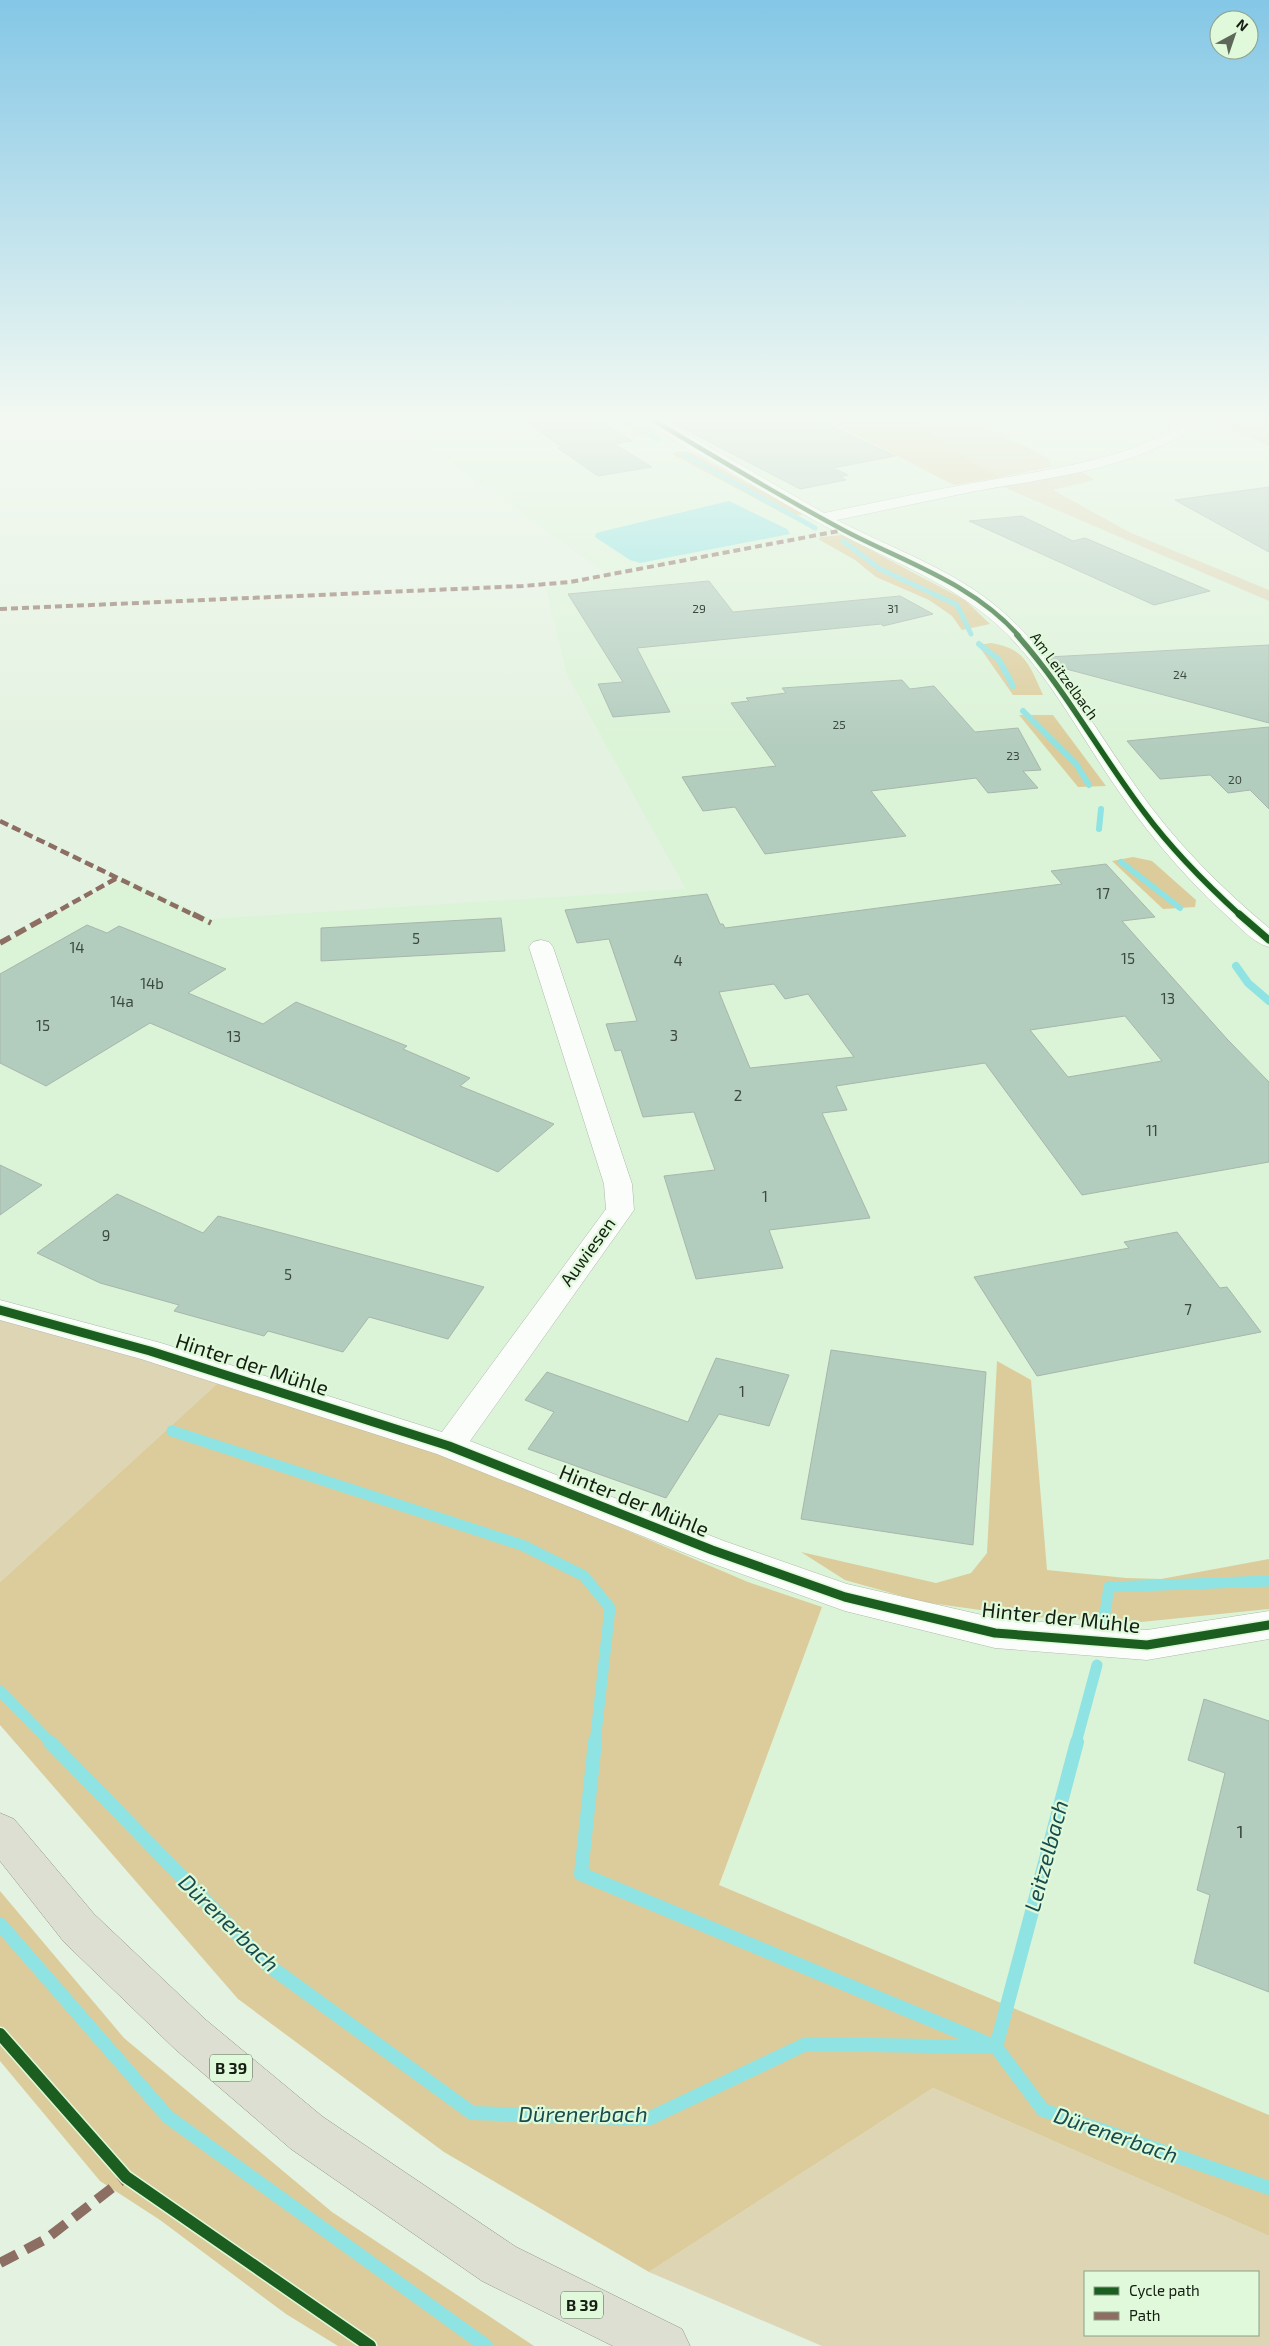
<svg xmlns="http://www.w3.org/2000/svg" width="1269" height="2346" viewBox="0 0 1269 2346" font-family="'Exo 2',sans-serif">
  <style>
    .built { fill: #dbf3d7 }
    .green { fill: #ddd5b4; fill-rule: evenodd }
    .forest { fill: #dccc9b }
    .water { fill: #8fe3e2 }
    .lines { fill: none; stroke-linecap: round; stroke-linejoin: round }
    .stream-far4 { stroke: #8fe3e2; stroke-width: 5 }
    .stream-far3 { stroke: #8fe3e2; stroke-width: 6 }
    .stream-far2 { stroke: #8fe3e2; stroke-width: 8 }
    .stream-far1 { stroke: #8fe3e2; stroke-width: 11 }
    .stream { stroke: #8fe3e2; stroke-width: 14 }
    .building { fill: #b2ccbe; stroke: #a8b6ab; fill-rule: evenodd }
    .minor-casing { stroke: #afb9ac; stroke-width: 1 }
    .major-casing { stroke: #92997f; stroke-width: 1 }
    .minor { fill: #fbfdfa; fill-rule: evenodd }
    .major { fill: #dddfd3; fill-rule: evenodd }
    .quiet-far3 { stroke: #8d6e63; stroke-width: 4; stroke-dasharray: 7 4; stroke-linecap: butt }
    .quiet-far2 { stroke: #8d6e63; stroke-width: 4.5; stroke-dasharray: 9 4.5; stroke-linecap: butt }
    .quiet-far1 { stroke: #8d6e63; stroke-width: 5.5; stroke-dasharray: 12 5.5; stroke-linecap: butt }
    .quiet { stroke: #8d6e63; stroke-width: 10; stroke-dasharray: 19 10; stroke-linecap: butt }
    .cycleway-far4-casing { stroke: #dff9da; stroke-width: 6 }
    .cycleway-far3-casing { stroke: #dff9da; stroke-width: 8 }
    .cycleway-far2-casing { stroke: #dff9da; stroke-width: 10 }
    .cycleway-far1-casing { stroke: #dff9da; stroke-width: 12 }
    .cycleway-casing { stroke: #dff9da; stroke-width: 15 }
    .cycleway-far4 { stroke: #1b5e20; stroke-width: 4.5 }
    .cycleway-far3 { stroke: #1b5e20; stroke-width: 5.5 }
    .cycleway-far2 { stroke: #1b5e20; stroke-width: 7 }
    .cycleway-far1 { stroke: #1b5e20; stroke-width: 9 }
    .cycleway { stroke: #1b5e20; stroke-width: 12 }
    .labels { text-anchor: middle; stroke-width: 4.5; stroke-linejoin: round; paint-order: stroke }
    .far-number-label { font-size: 12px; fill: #3c4a3e }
    .far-street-label { font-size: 15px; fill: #151e13; stroke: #dff9da }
    .number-label { font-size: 15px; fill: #3c4a3e }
    .shield { fill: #dff9da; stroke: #52604f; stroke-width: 1 }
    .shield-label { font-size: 16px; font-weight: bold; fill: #151e13 }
    .street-label { font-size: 18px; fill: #151e13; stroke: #dff9da }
    .near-number-label { font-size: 18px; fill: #3c4a3e }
    .near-street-label { font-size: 21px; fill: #151e13; stroke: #dff9da }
    .near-water-label { font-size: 22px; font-style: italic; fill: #174b4d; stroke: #dff9da }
  </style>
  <rect width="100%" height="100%" fill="#e4f2e1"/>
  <!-- built -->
  <path class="built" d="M391 420H827L954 485 978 491 1001 486 1269 601V2115L719 1885 821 1607 748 1582 220 1381 0 1320V944L125 878 211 919 686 889 567 675 546 588 608 575Z
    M965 420H1214L1269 446V590L1131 533 1053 489 1093 480 1078 469 1051 467 1050 460 1023 445Z"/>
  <!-- green -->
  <path class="green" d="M910 420H965L1023 445 1050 460 1051 467 1001 477 974 463Z
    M1214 420H1269V446Z
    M1078 469 1094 480 1053 490 1131 533 1269 590V601L1001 486Z
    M0 1320 220 1381 0 1582Z
    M933 2088 1269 2236V2346H822L649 2272ZM1085 2272H1258V2335H1085Z"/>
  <!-- forest -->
  <path class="forest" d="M614 420H639L657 433 640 435Z
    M827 420H910L974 463 1001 477 954 485Z
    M677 451 690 452 803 514 790 517 672 454Z
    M842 535 965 600 990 624 962 630 952 616 929 600 876 577 855 560 818 539 821 537Z
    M991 643C1025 648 1030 666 1043 695H1013L978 645Z
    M1019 715H1053L1106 786 1078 787Z
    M1133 857 1152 861 1196 900 1195 907 1163 909 1112 861Z
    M997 1361 1031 1380 1047 1570 1126 1578 1161 1579 1269 1559V1609L1141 1622 1030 1617 923 1602 845 1580 801 1552 936 1583 971 1573 987 1553Z
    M220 1381 445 1453 748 1582 822 1607 719 1885 1269 2115V2236L933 2088 649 2272 444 2152 238 1999 0 1725V1582Z
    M0 1891 124 2038 332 2212 534 2346H338L286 2314 160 2220 100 2181 0 2061Z"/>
  <!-- water -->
  <path class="water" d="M729 501 787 529 790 534 640 563 630 560 595 537 596 533 604 531Z"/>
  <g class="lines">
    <!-- stream-far4 -->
    <path class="stream-far4" d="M627 420 658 440
      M683 454 815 528
      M843 541 880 569 957 605 971 634"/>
    <!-- stream-far3 -->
    <path class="stream-far3" d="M979 644 999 660 1013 686
      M1023 711 1076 764 1089 785
      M1099 829 1101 809
      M1121 862 1180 908"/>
    <!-- stream-far2 -->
    <path class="stream-far2" d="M1236 966 1248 983 1269 1001"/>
    <!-- stream-far1 -->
    <path class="stream-far1" d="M172 1431 522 1545 584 1576 610 1608 595 1743
      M1104 1619 1109 1587 1269 1581
      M0 1691 51 1743
      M1076 1743 1097 1665"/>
    <!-- stream -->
    <path class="stream" d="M50 1742 268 1965 472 2113 648 2119 806 2044 996 2047 1043 2110 1269 2188
      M595 1742 581 1874 996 2047 1077 1742
      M0 1924 168 2117 486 2346"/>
  </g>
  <!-- building -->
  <path class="building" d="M524 420H600L632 441 614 444 652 467 598 476 558 448 562 447Z
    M667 420H819L895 456 833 468 848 475 840 477 846 480 800 489Z
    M1269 487V552L1175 500Z
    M1022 516 1073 541 1085 538 1210 591 1154 605 969 521Z
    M709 581 733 612 900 596 933 614 883 626 881 624 637 648 670 712 613 717 598 684 623 682 568 594Z
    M1269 645V723L1055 666 1048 657Z
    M902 680 910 689 934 686 975 732 1018 728 1041 770 1023 771 1038 788 988 793 976 778 871 791 906 836 765 854 735 807 703 811 682 777 776 766 731 703 749 701 746 698 786 693 782 688Z
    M1269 727V809L1250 790 1228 793 1210 775 1160 779 1127 741Z
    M1106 864 1155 917 1122 921 1227 1039 1269 1082V1162L1082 1195 985 1063 836 1086 847 1110 822 1113 870 1218 769 1230 783 1268 696 1279 664 1176 715 1170 694 1112 643 1117 621 1050 615 1051 606 1024 637 1021 609 939 577 943 565 910 707 894 720 924H723L725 928 1062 884 1051 871ZM774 984 785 999 808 994 854 1057 750 1068 719 992ZM1125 1016 1162 1061 1068 1077 1030 1030Z
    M501 918 505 951 321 961V928Z
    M87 925 107 933 119 926 226 969 188 993 263 1024 296 1002 407 1046 403 1049 470 1078 460 1086 554 1124 498 1172 150 1023 46 1086 0 1063V974Z
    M0 1165 42 1185 0 1215Z
    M117 1194 203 1233 218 1216 484 1287 448 1339 369 1317 343 1352 268 1331 264 1336 174 1311 179 1305 100 1283 37 1253Z
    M1177 1232 1220 1288 1227 1287 1261 1332 1037 1376 974 1277 1129 1248 1124 1242Z
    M831 1350 986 1372 973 1545 801 1519Z
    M716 1358 789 1375 769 1426 719 1414 666 1498 528 1449 554 1412 525 1400 547 1372 688 1422Z
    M1204 1699 1269 1721V1992L1194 1963 1210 1895 1197 1890 1225 1773 1188 1760Z"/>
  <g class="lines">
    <defs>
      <path id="minor" d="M646 420H663L824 513C874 503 924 492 973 483 1037 471 1130 461 1183 422L1182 420H1196L1195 426C1138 469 1040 479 971 492 926 501 882 511 837 520 892 549 954 569 1002 611 1058 660 1094 728 1137 788 1174 841 1220 887 1269 928V947C1253 943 1239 926 1226 915 1179 872 1140 824 1105 771 1075 725 1047 675 1008 635 961 588 906 568 848 538 802 515 758 488 713 462 697 453 657 433 646 420Z
        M541 940 549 942 553 947 632 1184 634 1210 470 1441 724 1541 847 1584 995 1618 1147 1630 1269 1611V1639L1147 1660 995 1648 845 1611 700 1559 437 1454 141 1359 0 1320V1300L161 1343 442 1432 606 1209 604 1184 529 947 533 942Z"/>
      <path id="major" d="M0 1813 14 1819 94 1914 206 2020 323 2117 516 2247 682 2329 690 2346H613L482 2281 291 2149 176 2050 64 1942 0 1861Z"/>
    </defs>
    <!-- minor casing -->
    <use href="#minor" class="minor-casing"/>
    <!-- major casing -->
    <use href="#major" class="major-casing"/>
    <!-- minor -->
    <use href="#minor" class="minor"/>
    <!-- major -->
    <use href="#major" class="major"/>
    <!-- quiet-far3 -->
    <path class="quiet-far3" d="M0 609 523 586 570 582 844 530"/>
    <!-- quiet-far2 -->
    <path class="quiet-far2" d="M0 821 196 916
      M49 916 117 878"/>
    <!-- quiet-far1 -->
    <path class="quiet-far1" d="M193 914 211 923
      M0 943 52 914"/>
    <!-- quiet -->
    <path class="quiet" d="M0 2263 46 2239 126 2177"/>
    <defs>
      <path id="cycleway-far4" d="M653 420C718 459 784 499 851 534 910 564 974 585 1019 636"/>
      <path id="cycleway-far3" d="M1017 635C1066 690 1100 754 1144 812 1172 850 1206 884 1241 916"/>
      <path id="cycleway-far2" d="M1239 914 1269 940"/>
      <path id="cycleway-far1" d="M0 1310 150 1351 449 1446 712 1550 845 1597 995 1633 1147 1645 1269 1625"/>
      <path id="cycleway" d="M0 2034 126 2177 370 2346"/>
    </defs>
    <!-- cycleway-far4 casing -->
    <use href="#cycleway-far4" class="cycleway-far4-casing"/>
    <!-- cycleway-far3 casing -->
    <use href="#cycleway-far3" class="cycleway-far3-casing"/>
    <!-- cycleway-far2 casing -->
    <use href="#cycleway-far2" class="cycleway-far2-casing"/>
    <!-- cycleway-far1 casing -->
    <use href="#cycleway-far1" class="cycleway-far1-casing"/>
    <!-- cycleway casing -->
    <use href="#cycleway" class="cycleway-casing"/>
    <!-- cycleway-far4 -->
    <use href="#cycleway-far4" class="cycleway-far4"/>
    <!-- cycleway-far3 -->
    <use href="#cycleway-far3" class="cycleway-far3"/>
    <!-- cycleway-far2 -->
    <use href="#cycleway-far2" class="cycleway-far2"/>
    <!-- cycleway-far1 -->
    <use href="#cycleway-far1" class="cycleway-far1"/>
    <!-- cycleway -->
    <use href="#cycleway" class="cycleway"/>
  </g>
  <!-- sky -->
  <linearGradient id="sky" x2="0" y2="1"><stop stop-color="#84c7e6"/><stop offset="0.56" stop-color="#f3f9f2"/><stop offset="1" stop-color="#f3f9f2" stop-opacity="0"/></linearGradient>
  <rect width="1269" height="748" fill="url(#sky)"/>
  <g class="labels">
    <!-- far-number labels -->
    <g class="far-number-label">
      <text x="699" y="613">29</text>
      <text x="893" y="613">31</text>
      <text x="1180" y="679">24</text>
      <text x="839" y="729">25</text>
      <text x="1013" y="760">23</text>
      <text x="1235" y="784">20</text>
    </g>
    <!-- far-street labels -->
    <g class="far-street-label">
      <text transform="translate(1064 676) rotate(54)" y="5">Am Leitzelbach</text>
    </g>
    <!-- number labels -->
    <g class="number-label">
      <text x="1103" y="899">17</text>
      <text x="416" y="944">5</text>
      <text x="77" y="953">14</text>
      <text x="1128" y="964">15</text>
      <text x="678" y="966">4</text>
      <text x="152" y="989">14b</text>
      <text x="1168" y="1004">13</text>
      <text x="122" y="1007">14a</text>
      <text x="43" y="1031">15</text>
      <text x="674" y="1041">3</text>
      <text x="234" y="1042">13</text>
      <text x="738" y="1101">2</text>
      <text x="1152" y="1136">11</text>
      <text x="765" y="1202">1</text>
      <text x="106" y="1241">9</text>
      <text x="288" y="1280">5</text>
      <text x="1188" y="1315">7</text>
      <text x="742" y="1397">1</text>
    </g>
    <!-- shield labels -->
    <g class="shield">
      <rect x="210" y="2054.5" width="42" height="27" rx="4"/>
      <rect x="561" y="2291.5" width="42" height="27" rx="4"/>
    </g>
    <g class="shield-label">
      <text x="231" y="2074">B 39</text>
      <text x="582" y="2311">B 39</text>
    </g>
    <!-- street labels -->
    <g class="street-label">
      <text transform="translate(588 1252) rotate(-54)" y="6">Auwiesen</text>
    </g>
    <!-- near-number labels -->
    <g class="near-number-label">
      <text x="1240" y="1838">1</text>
    </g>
    <!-- near-street labels -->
    <g class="near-street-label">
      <text transform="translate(252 1365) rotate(18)" y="7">Hinter der Mühle</text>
      <text transform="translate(634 1501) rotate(22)" y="7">Hinter der Mühle</text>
      <text transform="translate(1061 1618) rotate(6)" y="7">Hinter der Mühle</text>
    </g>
    <!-- near-water labels -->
    <g class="near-water-label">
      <text transform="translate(1046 1856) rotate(-75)" y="8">Leitzelbach</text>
      <text transform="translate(229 1923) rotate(44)" y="8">Dürenerbach</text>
      <text x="583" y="2122">Dürenerbach</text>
      <text transform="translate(1116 2135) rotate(19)" y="8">Dürenerbach</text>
    </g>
  </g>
  <!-- legend -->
  <rect x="1084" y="2271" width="175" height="65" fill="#dff9da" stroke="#8ea18a"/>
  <rect x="1094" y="2287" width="25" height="8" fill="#1b5e20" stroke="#8ea18a"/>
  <text x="1129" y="2296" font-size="15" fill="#151e13">Cycle path</text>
  <rect x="1094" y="2312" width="25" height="8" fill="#8d6e63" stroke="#8ea18a"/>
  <text x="1129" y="2321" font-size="15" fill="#151e13">Path</text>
  <!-- north arrow -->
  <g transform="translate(1234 35) rotate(40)"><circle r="24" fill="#dff9da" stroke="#8ea18a"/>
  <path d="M0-4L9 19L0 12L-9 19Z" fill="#5d685b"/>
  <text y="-8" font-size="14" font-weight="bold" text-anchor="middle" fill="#151e13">N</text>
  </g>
</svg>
